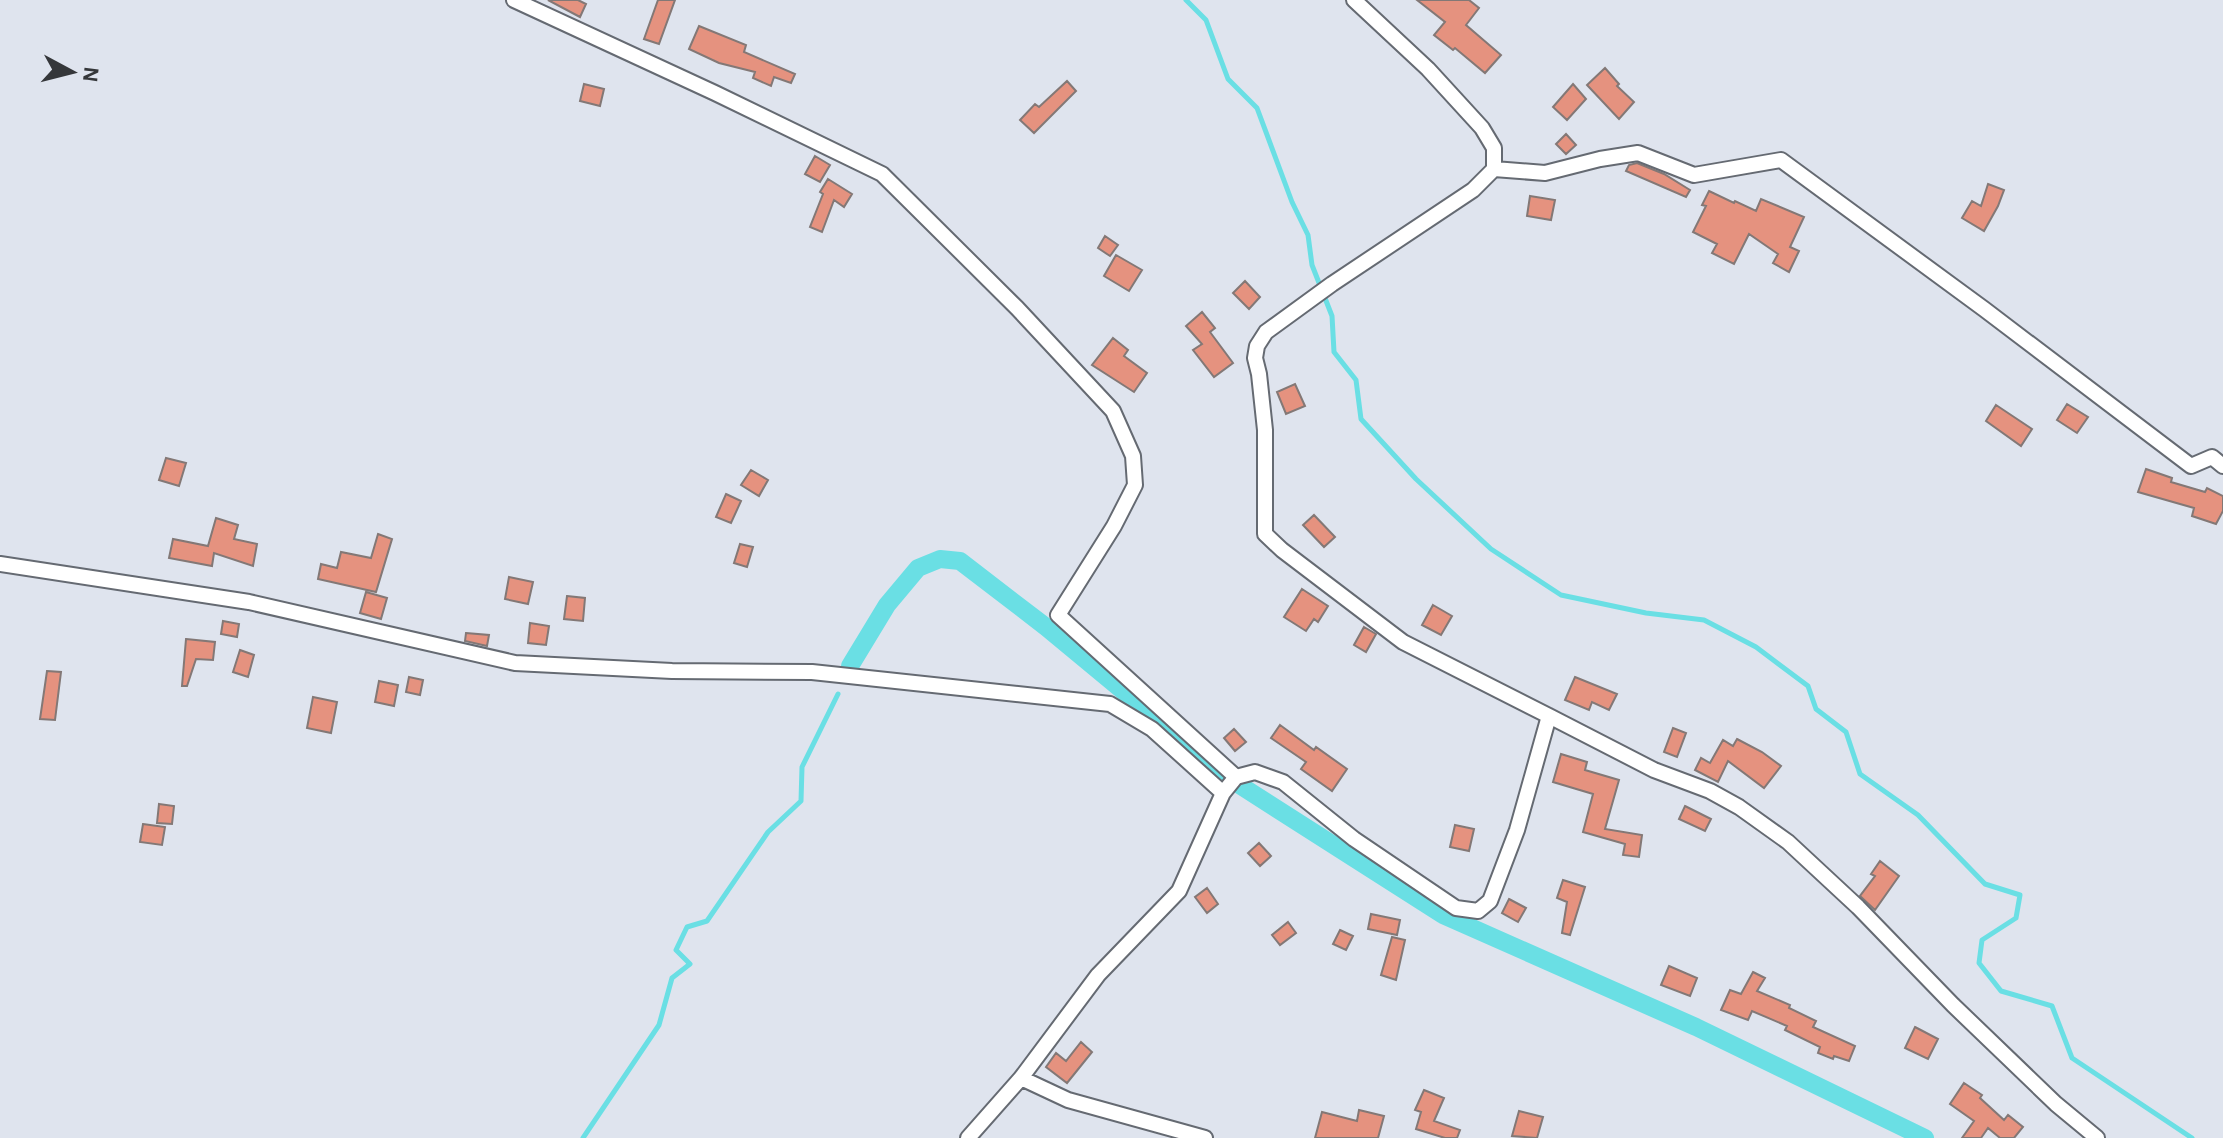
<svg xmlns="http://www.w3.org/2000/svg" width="2223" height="1138" viewBox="0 0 2223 1138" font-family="'Alegreya Sans',sans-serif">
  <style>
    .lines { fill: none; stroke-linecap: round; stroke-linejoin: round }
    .stream { stroke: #6adfe4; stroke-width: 5 }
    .canal { stroke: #6adfe4; stroke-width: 18 }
    .building { fill: #e5927f; stroke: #837876; stroke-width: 2 }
    .street-casing { stroke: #656a72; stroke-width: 18 }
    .street { stroke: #fff; stroke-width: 14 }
  </style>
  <rect width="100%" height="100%" fill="#dfe4ee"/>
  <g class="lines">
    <!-- stream -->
    <path class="stream" d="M1186 0 1206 20 1228 79 1257 108 1292 202 1308 235 1312 265 1332 316 1334 352 1356 380 1361 419 1416 479 1491 549 1561 595 1646 613 1704 620 1756 647 1808 686 1816 709 1846 732 1860 774 1918 815 1985 884 2020 895 2016 918 1982 940 1979 963 2001 991 2052 1006 2072 1058 2192 1138
      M583 1138 659 1025 672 978 690 964 676 950 687 927 707 921 768 832 801 801 802 767 838 694"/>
    <!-- canal -->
    <path class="canal" d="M850 666 887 605 918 568 940 559 960 561 1046 627 1227 777 1443 915 1696 1027 1925 1138"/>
  </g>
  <!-- building -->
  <path class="building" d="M548 0H578L586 4 580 17Z
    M658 0H675L659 44 644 39Z
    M1417 0H1469L1479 8 1466 25 1501 55 1485 73 1455 48 1453 50 1434 35 1445 22Z
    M699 26 746 45 744 52 795 74 791 83 774 77 771 86 753 78 755 72 719 63 689 49Z
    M1605 68 1619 84 1617 86 1634 102 1619 119 1587 85Z
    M1067 81 1076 91 1034 133 1020 120 1035 104 1039 107Z
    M584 84 604 89 600 106 580 101Z
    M1573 84 1586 99 1567 120 1553 107Z
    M1566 134 1576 145 1566 154 1556 144Z
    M815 156 830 165 820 182 805 174Z
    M1637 163 1664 174 1690 190 1686 197 1626 171 1629 165Z
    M828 179 852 194 844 207 834 200 822 232 810 227 823 194 820 192Z
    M1988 184 2004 190 1998 206 1984 231 1962 218 1972 201 1981 206Z
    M1709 191 1734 203 1735 201 1756 211 1761 199 1804 217 1790 247 1799 251 1789 272 1773 263 1778 254 1749 234 1734 264 1712 253 1717 244 1693 232 1706 206 1702 205Z
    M1530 196 1555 200 1551 220 1527 216Z
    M1105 236 1118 245 1110 256 1098 248Z
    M1116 255 1142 270 1129 291 1104 276Z
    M1245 281 1260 297 1249 309 1233 293Z
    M1202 312 1215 328 1210 332 1233 363 1214 377 1193 350 1202 344 1186 326Z
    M1113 338 1128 350 1124 356 1147 373 1134 392 1092 365Z
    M1295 384 1305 406 1286 414 1277 392Z
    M2067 404 2088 417 2077 433 2057 420Z
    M1996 405 2032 429 2021 446 1986 421Z
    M166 458 186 463 179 486 159 480Z
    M2146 469 2172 478 2171 482 2205 492 2207 488 2223 496V511L2216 524 2192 516 2194 508 2138 492Z
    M751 470 768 480 759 496 741 485Z
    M726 494 741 501 731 523 716 517Z
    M1314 515 1335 537 1324 547 1303 525Z
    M216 518 238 525 234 539 257 544 253 566 214 553 212 566 169 558 173 539 208 546Z
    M378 534 392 539 376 592 318 579 321 564 337 568 341 552 371 558Z
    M740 544 753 547 747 567 734 563Z
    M509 577 533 582 528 604 505 599Z
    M1302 589 1328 606 1318 622 1314 619 1306 631 1284 617Z
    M366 592 387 598 381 619 360 613Z
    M567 596 585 598 583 621 564 619Z
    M1433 605 1452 616 1441 635 1422 625Z
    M223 621 239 624 237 637 221 634Z
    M530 623 549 626 546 645 528 643Z
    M1364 627 1376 634 1366 652 1354 645Z
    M466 633 489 635 487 646 465 641Z
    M186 639 215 642 213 660 196 659 187 686H182Z
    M240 650 254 655 248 677 233 672Z
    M47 671 61 672 55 720 40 719Z
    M409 677 423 680 420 695 406 692Z
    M1575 677 1617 694 1609 710 1592 702 1589 710 1565 700Z
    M379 681 398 685 394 706 375 702Z
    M313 697 337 702 331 733 307 728Z
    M1280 725 1314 750 1316 747 1347 769 1332 791 1301 769 1306 762 1271 738Z
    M1673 728 1686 733 1677 757 1664 752Z
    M1234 729 1246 742 1235 751 1224 738Z
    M1737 739 1762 752 1781 766 1764 788 1728 761 1718 782 1695 770 1701 758 1710 763 1723 740 1733 746Z
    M1561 754 1587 762 1585 770 1619 780 1605 829 1642 835 1639 857 1623 855 1625 844 1583 832 1593 794 1553 782Z
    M159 804 174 806 172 824 157 823Z
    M1685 806 1711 819 1705 831 1679 819Z
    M143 824 165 827 162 845 140 842Z
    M1455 825 1474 829 1469 851 1450 847Z
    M1259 843 1271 856 1260 866 1248 853Z
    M1880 861 1899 876 1875 910 1860 896 1875 876 1871 874Z
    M1563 880 1585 887 1570 935 1562 933 1567 902 1557 898Z
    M1207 888 1218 904 1207 913 1195 897Z
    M1509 899 1526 908 1518 922 1502 913Z
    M1371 914 1400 920 1397 935 1368 929Z
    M1288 922 1296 933 1280 945 1272 935Z
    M1340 930 1353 936 1346 950 1333 944Z
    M1392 937 1405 940 1396 980 1381 975Z
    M1669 966 1697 978 1690 996 1661 985Z
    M1753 972 1765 978 1757 991 1790 1005 1789 1008 1816 1021 1813 1027 1855 1046 1849 1061 1834 1056 1833 1059 1818 1053 1820 1047 1785 1030 1787 1026 1752 1011 1748 1020 1721 1010 1730 990 1741 994Z
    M1915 1027 1938 1039 1928 1059 1905 1048Z
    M1081 1042 1092 1052 1067 1083 1046 1067 1056 1053 1066 1061Z
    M1964 1083 1982 1095 1980 1098 2004 1120 2008 1115 2023 1127 2014 1138H2000L1988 1128 1981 1138H1962L1974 1121 1950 1104Z
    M1424 1090 1444 1098 1434 1121 1460 1130 1457 1138H1445L1416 1129 1421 1112 1415 1110Z
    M1359 1110 1384 1116 1378 1138H1315L1322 1112 1357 1121Z
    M1519 1111 1543 1117 1537 1138 1512 1136Z"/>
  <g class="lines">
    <defs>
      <path id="street" d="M514 0 715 93 882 174 1017 308 1113 411 1133 456 1135 485 1114 526 1058 615 1236 777
        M1354 0 1428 69 1482 128 1494 148V169L1473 190 1332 284 1266 332 1257 346 1255 358 1259 374 1265 430V534L1282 550 1403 642 1549 716
        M1494 169 1545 173 1600 159 1638 153 1694 175 1781 160 1984 309 2191 466 2212 457 2223 466
        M0 564 249 602 515 663 672 671 812 672 1110 704 1152 729 1223 793 1179 891 1098 975 1021 1078 1068 1100 1205 1138
        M1223 793 1236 777 1255 772 1283 782 1354 839 1456 908 1478 911 1490 901 1517 830 1549 716 1654 770 1710 791 1739 807 1788 842 1858 907 1953 1005 2056 1104 2097 1138
        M968 1138 1021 1078"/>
    </defs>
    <!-- street casing -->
    <use href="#street" class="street-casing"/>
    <!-- street -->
    <use href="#street" class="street"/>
  </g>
  <!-- north arrow -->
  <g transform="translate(72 72) rotate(97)" stroke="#dfe4ee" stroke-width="6" paint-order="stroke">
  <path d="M0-6L14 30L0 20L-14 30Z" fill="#35373a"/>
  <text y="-12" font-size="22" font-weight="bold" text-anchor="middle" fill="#35373a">N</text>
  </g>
</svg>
